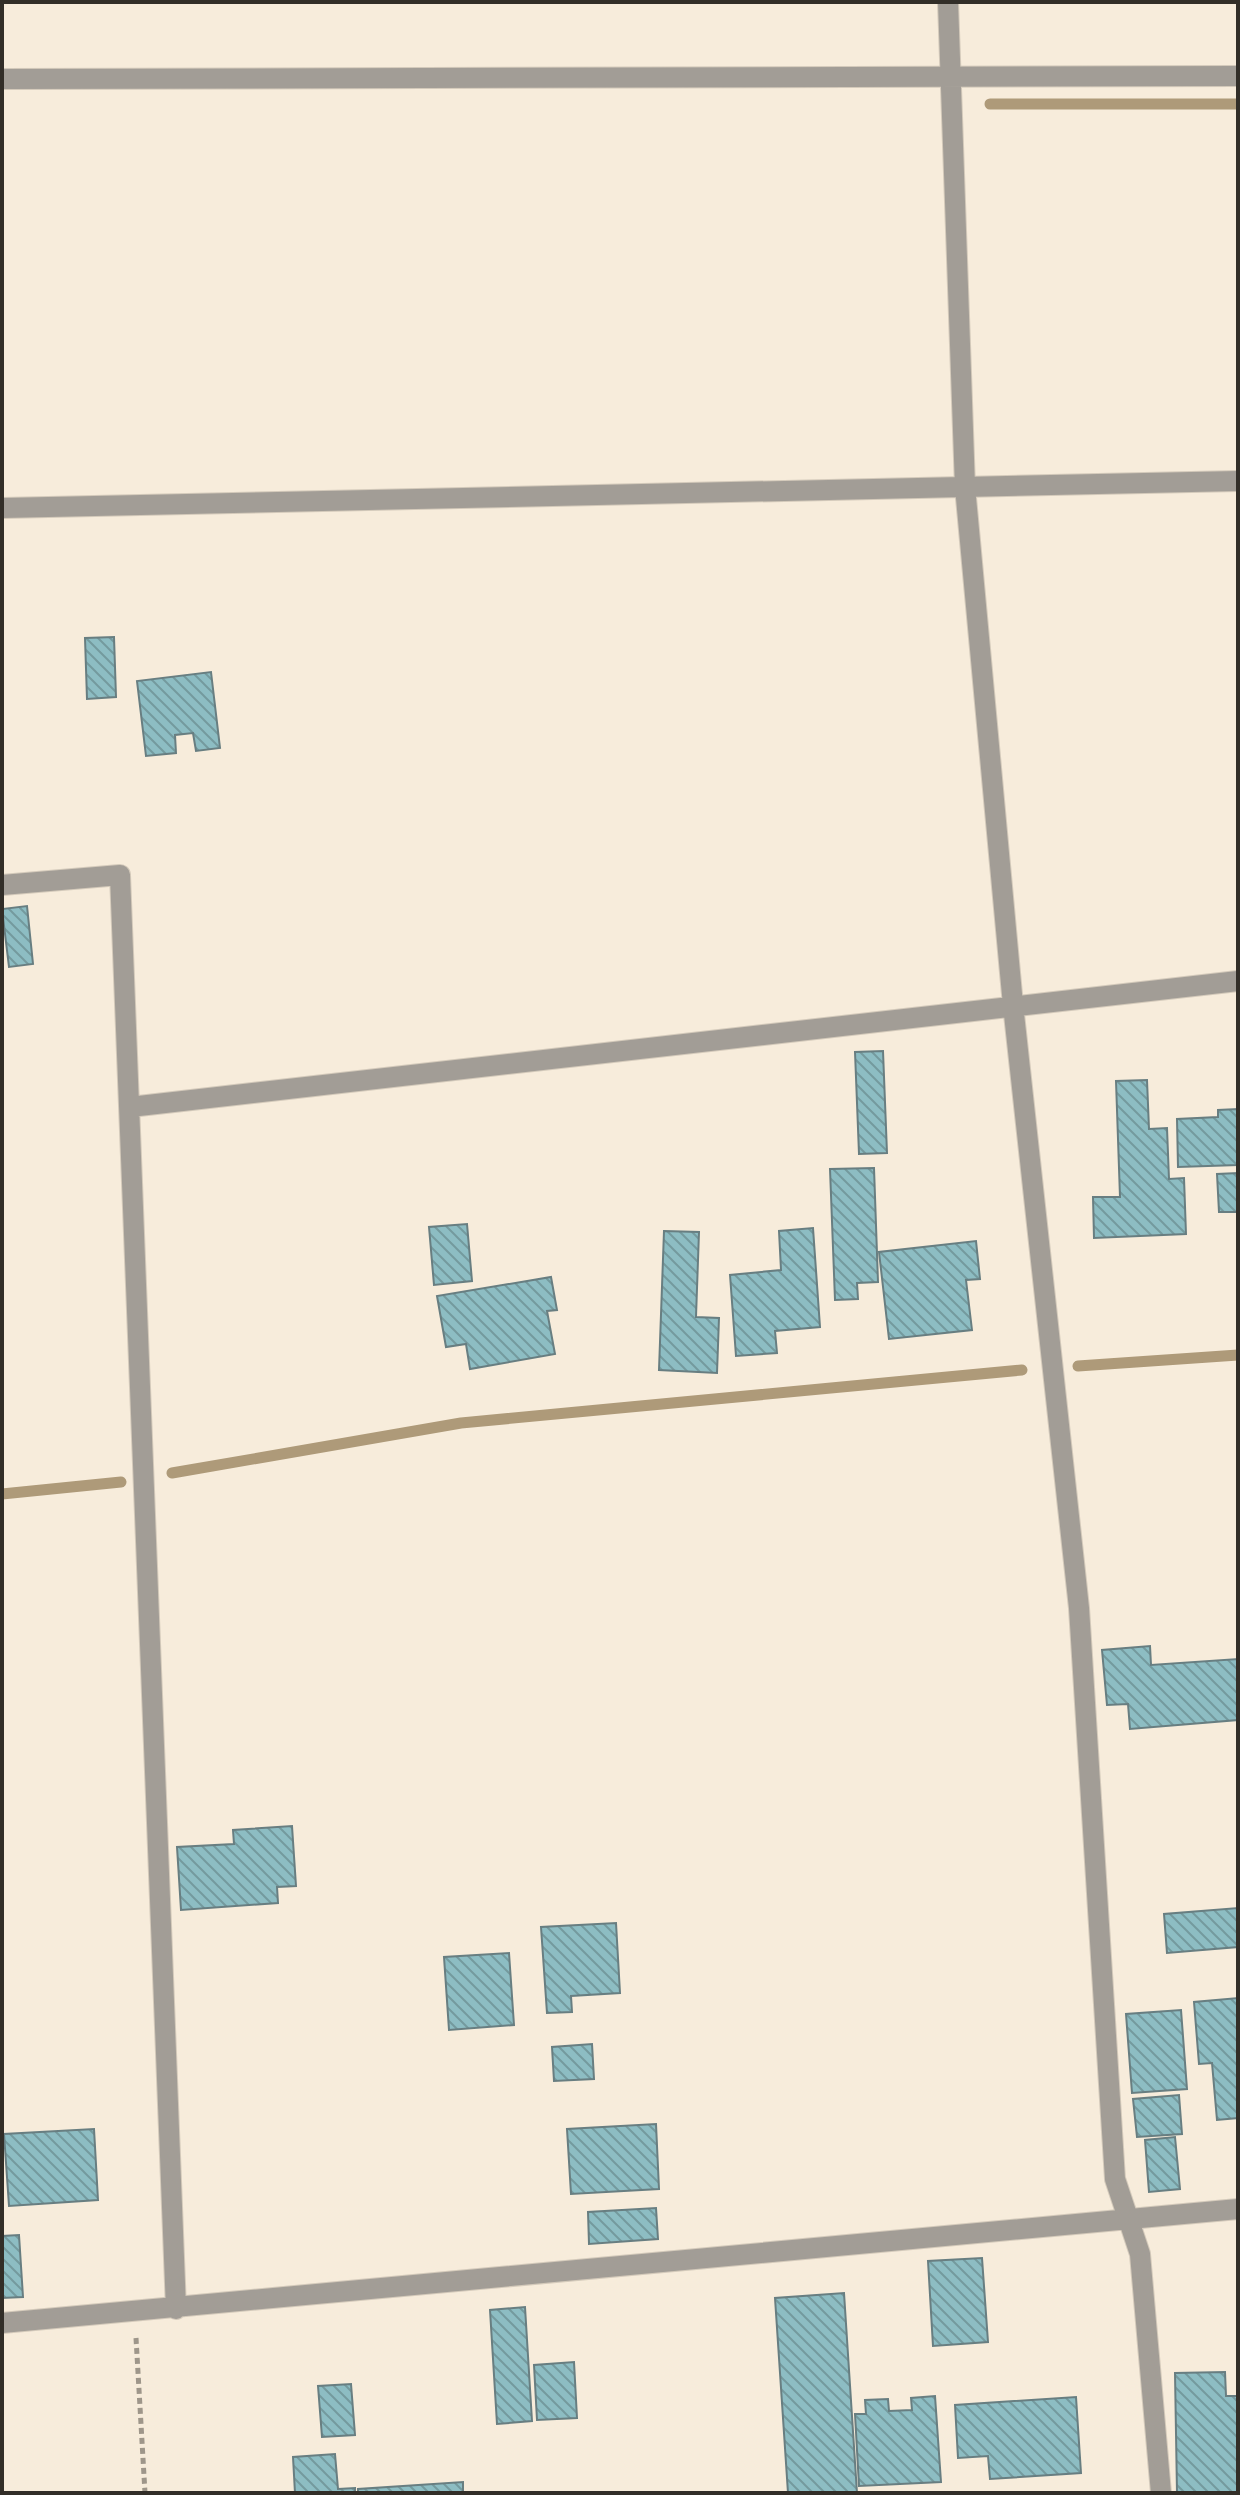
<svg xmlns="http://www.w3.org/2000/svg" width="1240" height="2495" viewBox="0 0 1240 2495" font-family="Montserrat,sans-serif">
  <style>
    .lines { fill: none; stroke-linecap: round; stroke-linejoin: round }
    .stream { stroke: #ae9a79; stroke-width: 11 }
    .building { fill: url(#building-back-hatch); stroke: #687e81; stroke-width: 2 }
    .street-casing { stroke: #d4cabb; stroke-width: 22 }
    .path { stroke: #9e968a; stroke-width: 5; stroke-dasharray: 6 4; stroke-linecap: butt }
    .street { stroke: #a29d96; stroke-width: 20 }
  </style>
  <defs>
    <pattern id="building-back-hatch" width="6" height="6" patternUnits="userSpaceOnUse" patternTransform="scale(2)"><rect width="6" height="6" fill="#8dbdc3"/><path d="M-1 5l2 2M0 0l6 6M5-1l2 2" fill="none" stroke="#749a9e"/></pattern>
  </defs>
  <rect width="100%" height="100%" fill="#f7ecdb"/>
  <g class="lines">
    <!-- stream -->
    <path class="stream" d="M990 104H1238
      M1078 1366 1238 1355
      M172 1473 461 1423 1022 1370
      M2 1494 121 1482"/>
  </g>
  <!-- building -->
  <path class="building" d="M114 637 116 697 87 699 85 638Z
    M211 672 220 748 196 751 193 733 175 735 176 753 146 756 137 681Z
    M27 906 33 964 9 967 2 909Z
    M883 1051 887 1153 859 1154 855 1052Z
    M1147 1080 1149 1129 1167 1128 1169 1179 1184 1178 1186 1234 1094 1238 1093 1197H1120L1116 1081Z
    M1238 1109V1165L1178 1167 1177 1119 1218 1117V1110Z
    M874 1168 878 1282 857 1283 858 1299 835 1300 830 1169Z
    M1238 1173V1212H1219L1217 1174Z
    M467 1224 472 1281 434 1285 429 1227Z
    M813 1228 820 1327 775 1331 777 1353 736 1356 730 1275 781 1270 779 1231Z
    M664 1231 699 1232 696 1317 719 1318 717 1373 659 1370Z
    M976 1241 980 1279 966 1280 972 1330 889 1339 879 1252Z
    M551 1277 557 1310 547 1311 555 1354 470 1369 466 1344 446 1347 437 1296Z
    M1150 1646 1151 1665 1238 1659V1720L1130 1729 1128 1704 1107 1705 1102 1650Z
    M292 1826 296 1886 277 1887 278 1903 181 1910 177 1847 234 1844 233 1830Z
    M1238 1908V1947L1167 1953 1164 1914Z
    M616 1923 620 1993 571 1996 572 2012 547 2013 541 1927Z
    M509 1953 514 2025 449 2030 444 1957Z
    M1238 1998V2118L1217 2120 1212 2063 1199 2064 1194 2002Z
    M1181 2010 1187 2089 1132 2093 1126 2014Z
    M592 2044 594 2079 554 2081 552 2047Z
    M1179 2095 1182 2134 1137 2137 1133 2099Z
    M656 2124 659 2189 571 2194 567 2129Z
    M94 2129 98 2200 9 2206 4 2134Z
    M1175 2137 1180 2189 1149 2192 1145 2140Z
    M656 2208 658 2239 589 2244 588 2212Z
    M19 2235 23 2297 2 2298V2236Z
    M982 2258 988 2342 933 2346 928 2261Z
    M844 2293 857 2493H788L775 2298Z
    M525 2307 532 2421 497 2424 490 2310Z
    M574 2362 577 2418 537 2420 534 2365Z
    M1225 2372 1226 2396H1238V2493H1177L1175 2373Z
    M351 2384 355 2435 322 2437 318 2386Z
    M935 2396 941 2482 859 2486 855 2414H866L865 2400 888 2399 889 2411 912 2410 911 2398Z
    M1076 2397 1081 2473 990 2479 988 2456 958 2458 955 2405Z
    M335 2454 338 2489 355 2488V2493H295L293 2457Z
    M463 2482V2493H358V2489Z"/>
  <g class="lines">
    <defs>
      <path id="street" d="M948 2 965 487 1013 1005 1079 1608 1115 2179 1140 2254 1161 2493
        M2 79 1238 76
        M2 508 1238 481
        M2 885 120 875 176 2309
        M130 1107 1238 981
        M2 2323 1238 2209"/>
    </defs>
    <!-- street casing -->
    <use href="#street" class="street-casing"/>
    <!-- path -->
    <path class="path" d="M136 2338 145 2493"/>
    <!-- street -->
    <use href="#street" class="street"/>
  </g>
  <!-- border -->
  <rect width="1240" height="2495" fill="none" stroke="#322e28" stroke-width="8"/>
</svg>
